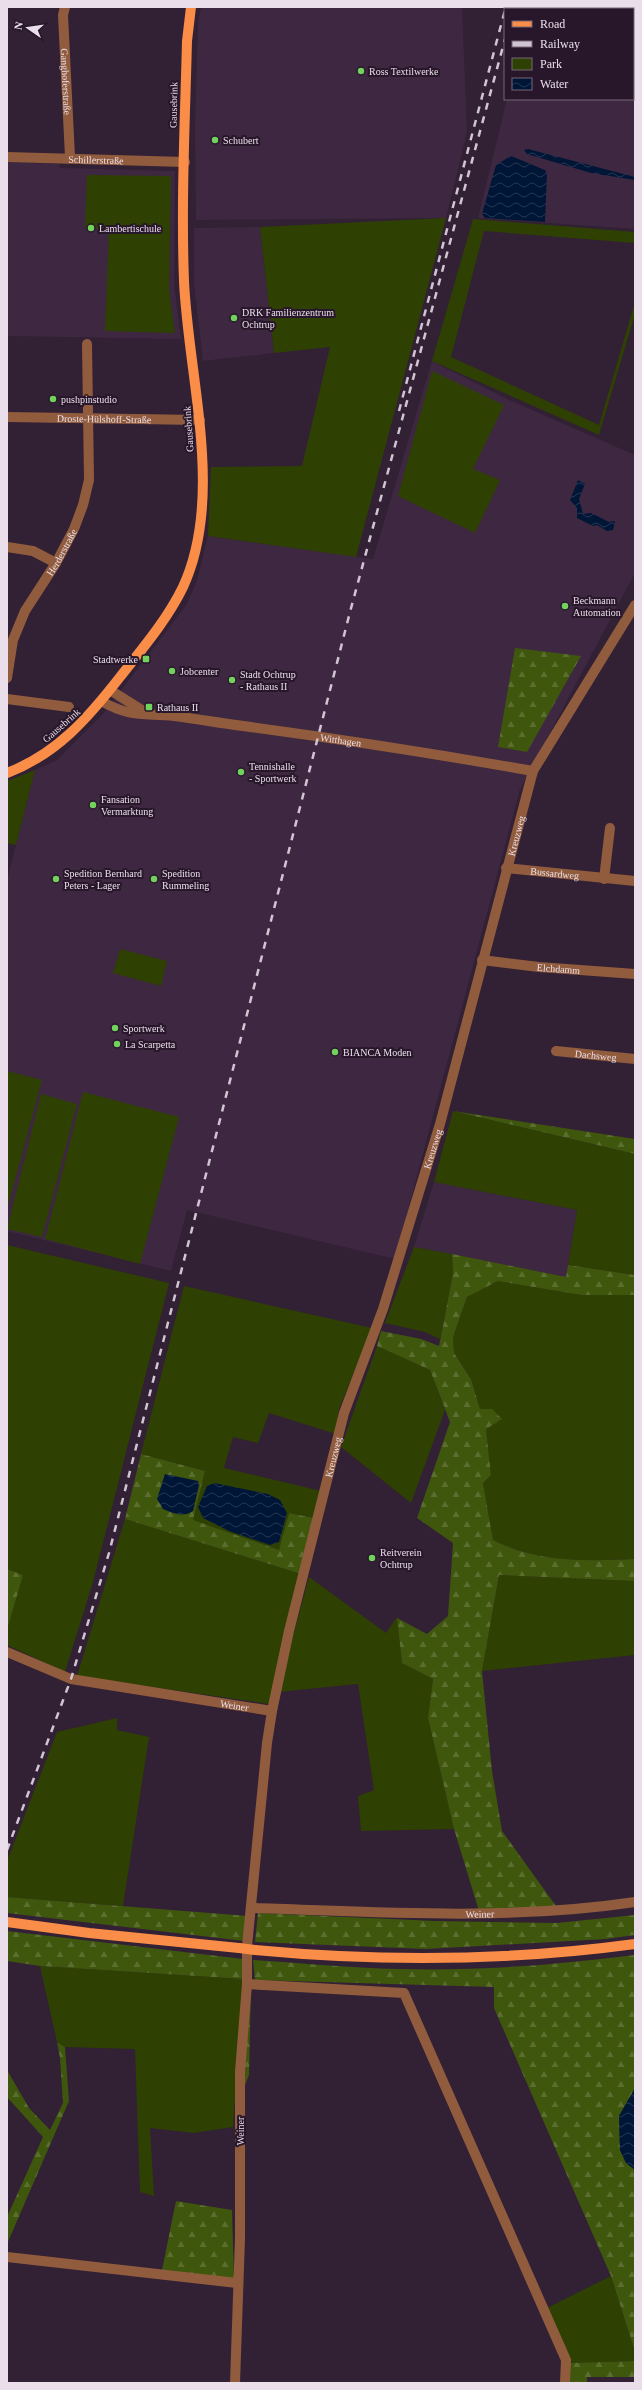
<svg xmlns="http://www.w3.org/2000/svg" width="642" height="2390" viewBox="0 0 642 2390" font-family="'Times New Roman',serif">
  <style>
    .built { fill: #3e2740 }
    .green { fill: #2e4102 }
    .forest { fill: url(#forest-firs) }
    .water { fill: url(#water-waves) }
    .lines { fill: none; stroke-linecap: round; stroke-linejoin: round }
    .minor { stroke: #915c3d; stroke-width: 10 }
    .major { stroke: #fa8d48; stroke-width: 10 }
    .rail { stroke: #d2c5d3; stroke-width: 2.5; stroke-dasharray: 7 7; stroke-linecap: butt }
    .major-bridge { stroke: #fa8d48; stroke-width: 10 }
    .poi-dot { fill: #72d25d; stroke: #28172a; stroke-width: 1.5 }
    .labels { text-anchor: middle; stroke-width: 4; stroke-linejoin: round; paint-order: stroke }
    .poi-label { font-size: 10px; fill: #eadeeb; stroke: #28172a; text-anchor: start }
    .street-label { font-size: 10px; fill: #eadeeb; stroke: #28172a }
  </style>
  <defs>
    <pattern id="forest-firs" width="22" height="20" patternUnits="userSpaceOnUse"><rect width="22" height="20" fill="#3f560d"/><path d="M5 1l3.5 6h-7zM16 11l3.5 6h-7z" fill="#5b6e30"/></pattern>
    <pattern id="water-waves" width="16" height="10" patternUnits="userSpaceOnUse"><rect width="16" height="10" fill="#001637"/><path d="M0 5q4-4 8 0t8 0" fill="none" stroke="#253754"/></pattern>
  </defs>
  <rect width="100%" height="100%" fill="#322034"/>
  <!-- built -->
  <path class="built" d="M201 7H462L467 132 446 218 196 220 195 127 198 24Z
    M529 7H635V229L478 218 507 99H633V9H529Z
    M7 162 59 164 60 168 175 171 174 284 181 339 7 336Z
    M260 227 274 353 203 361 194 283V228Z
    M432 361 507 399 635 455V573L520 789 395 1259 187 1210 171 1271 7 1231V880L35 770 57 760 103 714 187 604 197 580 208 536 373 559Z
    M434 1182 577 1210 566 1277 414 1247Z"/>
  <!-- green -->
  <path class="green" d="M87 175 171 176 169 289 175 333 105 331 109 229 85 228Z
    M446 218 356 557 208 536 211 467 302 466 330 347 274 353 260 227Z
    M473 219 635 232V243L484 231 451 357 599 425 635 302V314L599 435 432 361Z
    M432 371 504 405 473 469 500 480 475 533 398 496Z
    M35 770 16 845 7 843V781Z
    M120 949 167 961 161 986 113 973Z
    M7 1071 42 1080 7 1210Z
    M83 1092 179 1117 140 1264 45 1239Z
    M41 1094 77 1104 42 1237 7 1229Z
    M453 1111 635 1154V1275L568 1265 577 1210 434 1182Z
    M7 1245 169 1283 93 1582 65 1672 7 1645V1630L23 1575 7 1569Z
    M414 1247 452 1254 453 1273 440 1339 425 1332 385 1323Z
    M498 1281 581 1295H635V1559C587 1561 537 1563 493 1540L483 1483 491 1475 486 1429 471 1379 454 1353 453 1337 467 1297Z
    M184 1286 372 1328 339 1409 336 1434 269 1413 258 1443 233 1437 224 1468 321 1491 314 1518 289 1513 279 1550 192 1520 205 1471 141 1454Z
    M377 1346 430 1370 445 1410 411 1503 341 1447Z
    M125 1519 301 1574 269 1704 77 1676Z
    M499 1575 635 1581V1655L482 1671Z
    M309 1577 386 1633 397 1617 402 1663 433 1679 428 1718 454 1829 361 1831 358 1796 374 1790 358 1684 278 1692Z
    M117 1718V1730L149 1737 123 1906 7 1897V1861L57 1732Z
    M40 1966 243 1979 233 2127 194 2133 150 2128 154 2196 140 2192 135 2049 65 2047 57 2042Z
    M611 2276 635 2352V2361L568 2363 545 2309Z"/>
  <!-- forest -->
  <path class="forest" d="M515 648 581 656 527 752 498 747Z
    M453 1111 635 1139V1154Z
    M452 1254 566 1277 568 1265 635 1275V1295H581L498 1281 467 1297 453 1337 454 1353 471 1379 480 1409H492L502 1419 486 1429 491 1475 483 1483 493 1540C537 1563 587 1561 635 1559V1581L499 1575 482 1671 492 1771 502 1831 556 1906 479 1911 454 1829 428 1718 433 1679 402 1663 397 1618 427 1634 448 1616 453 1543 417 1518 450 1422 430 1370 377 1346 381 1331 421 1339 439 1346 453 1273Z
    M141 1454 205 1471 193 1520 279 1550 289 1513 314 1518 301 1574 125 1519Z
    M7 1569 23 1575 7 1630Z
    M7 1897 248 1916 244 1941 7 1913Z
    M258 1913 435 1921 557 1923 635 1915V1935L606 1939 426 1949 255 1942Z
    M7 1931 243 1959V1979L40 1966 7 1961Z
    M635 1955V2088L619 2116 620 2150 626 2163 635 2170V2352L611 2276 494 2008V1987L255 1980 253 1960C301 1963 350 1968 398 1969 478 1971 556 1965 635 1955Z
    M251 1989 249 2075 243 2090Z
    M57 2042 65 2047 69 2101 7 2244V2217L43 2137 7 2097V2070L29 2108 50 2130 63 2103 60 2058Z
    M176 2201 232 2210 234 2281 162 2270Z
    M635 2361V2377H587V2383H562L568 2363Z"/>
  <!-- water -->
  <path class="water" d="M528 149 635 177V180L591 173 527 154 524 150Z
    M511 156 545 170 547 174 545 222 485 218 482 214 496 165Z
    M578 480 585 484 579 499 583 514 591 513 609 522 615 521 613 530 607 531 597 525 593 526 577 518V508L570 500Z
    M165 1474 198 1481 199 1485 193 1511C183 1518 173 1513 163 1509L157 1499Z
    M214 1483 268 1494 280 1500 287 1513 279 1542 270 1545 229 1531 203 1518 198 1507 207 1486Z
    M635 2088V2170L626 2163 620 2150 619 2116Z"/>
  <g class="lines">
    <!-- minor -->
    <g class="minor">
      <path id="s1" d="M65 7 63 15 70 157"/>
      <path id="s2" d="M7 157 185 162"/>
      <path id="s3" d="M7 417 200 420"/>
      <path d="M7 547 33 551 56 563"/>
      <path id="s4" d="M7 678 13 640 25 611 56 563 74 529 83 505 89 480 87 344"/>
      <path d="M110 690 148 714"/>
      <path d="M7 699 69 707"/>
      <path id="s5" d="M101 701C131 718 143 713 174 716 197 719 220 723 243 726 340 739 437 754 533 771"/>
      <path id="s6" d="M506 868 635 881"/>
      <path d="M604 879 610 828"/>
      <path id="s7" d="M482 960 539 967 635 974"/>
      <path id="s8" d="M556 1051 635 1059"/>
      <path id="s9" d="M7 1652 71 1679 272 1711"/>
      <path id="s10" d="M252 1908C380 1912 508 1921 635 1902"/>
      <path d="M247 1984 404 1993 566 2360 565 2383"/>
      <path d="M7 2257 237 2283"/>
      <path id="s11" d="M235 2383 240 2238V2072L247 1984V1946L267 1743 272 1711 289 1631 344 1413 383 1309 440 1124 533 771 635 605"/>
    </g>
    <!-- major -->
    <path class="major" d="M7 773C57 754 88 718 120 677 142 649 167 620 183 587 225 496 188 376 184 281 181 201 185 121 187 41L191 7
      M7 1922 89 1933 239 1948
      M255 1950C382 1962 509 1961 635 1944"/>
    <!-- rail -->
    <path class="rail" d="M513 9V7
      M399 411 505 10
      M7 1850 71 1679 109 1553 350 612 505 39"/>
    <!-- major-bridge -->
    <path class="major-bridge" d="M239 1948 255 1950"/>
  </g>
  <!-- markers -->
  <g class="poi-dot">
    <circle cx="361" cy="71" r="4"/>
    <circle cx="215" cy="140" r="4"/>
    <circle cx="91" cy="228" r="4"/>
    <circle cx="234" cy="318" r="4"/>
    <circle cx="53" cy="399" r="4"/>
    <circle cx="565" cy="606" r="4"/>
    <rect x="142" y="655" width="8" height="8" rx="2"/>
    <circle cx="172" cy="671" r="4"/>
    <circle cx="232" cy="680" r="4"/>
    <rect x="145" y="703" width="8" height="8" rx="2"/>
    <circle cx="241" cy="772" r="4"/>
    <circle cx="93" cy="805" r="4"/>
    <circle cx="56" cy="879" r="4"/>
    <circle cx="154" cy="879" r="4"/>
    <circle cx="115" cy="1028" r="4"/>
    <circle cx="117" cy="1044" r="4"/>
    <circle cx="335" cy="1052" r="4"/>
    <circle cx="372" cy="1558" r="4"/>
  </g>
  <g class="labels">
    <!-- poi labels -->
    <g class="poi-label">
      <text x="369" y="75">Ross Textilwerke</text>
      <text x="223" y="144">Schubert</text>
      <text x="99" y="232">Lambertischule</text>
      <text x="242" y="316">DRK Familienzentrum<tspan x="242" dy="12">Ochtrup</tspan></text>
      <text x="61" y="403">pushpinstudio</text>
      <text x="573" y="604">Beckmann<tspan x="573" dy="12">Automation</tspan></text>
      <text x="138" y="663" text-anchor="end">Stadtwerke</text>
      <text x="180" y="675">Jobcenter</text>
      <text x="240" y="678">Stadt Ochtrup<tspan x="240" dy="12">- Rathaus II</tspan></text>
      <text x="157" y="711">Rathaus II</text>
      <text x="249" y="770">Tennishalle<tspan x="249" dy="12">- Sportwerk</tspan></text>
      <text x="101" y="803">Fansation<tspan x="101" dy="12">Vermarktung</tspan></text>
      <text x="64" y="877">Spedition Bernhard<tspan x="64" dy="12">Peters - Lager</tspan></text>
      <text x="162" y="877">Spedition<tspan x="162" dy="12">Rummeling</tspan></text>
      <text x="123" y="1032">Sportwerk</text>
      <text x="125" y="1048">La Scarpetta</text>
      <text x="343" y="1056">BIANCA Moden</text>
      <text x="380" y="1556">Reitverein<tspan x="380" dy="12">Ochtrup</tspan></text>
    </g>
    <!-- street labels -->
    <g class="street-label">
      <text dy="4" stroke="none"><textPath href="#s1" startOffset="75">Ganghoferstraße</textPath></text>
      <text transform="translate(173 105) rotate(-89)" y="4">Gausebrink</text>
      <text dy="4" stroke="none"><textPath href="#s2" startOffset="89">Schillerstraße</textPath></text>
      <text dy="4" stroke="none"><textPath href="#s3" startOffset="97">Droste-Hülshoff-Straße</textPath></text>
      <text transform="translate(188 429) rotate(-94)" y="4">Gausebrink</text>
      <text dy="4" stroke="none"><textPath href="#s4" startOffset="139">Herderstraße</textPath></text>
      <text transform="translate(61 725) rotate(-41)" y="4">Gausebrink</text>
      <text dy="4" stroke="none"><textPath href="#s5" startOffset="244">Witthagen</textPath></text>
      <text dy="4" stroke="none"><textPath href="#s11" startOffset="1583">Kreuzweg</textPath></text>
      <text dy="4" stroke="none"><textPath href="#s6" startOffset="49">Bussardweg</textPath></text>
      <text dy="4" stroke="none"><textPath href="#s7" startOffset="77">Elchdamm</textPath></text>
      <text dy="4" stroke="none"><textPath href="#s8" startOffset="40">Dachsweg</textPath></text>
      <text dy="4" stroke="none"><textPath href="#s11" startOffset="1259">Kreuzweg</textPath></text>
      <text dy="4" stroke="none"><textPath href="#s11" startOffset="935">Kreuzweg</textPath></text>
      <text dy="4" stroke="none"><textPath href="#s9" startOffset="235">Weiner</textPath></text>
      <text dy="4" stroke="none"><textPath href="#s10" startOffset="228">Weiner</textPath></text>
      <text transform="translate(240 2131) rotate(-90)" y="4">Weiner</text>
    </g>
  </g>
  <!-- border -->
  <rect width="642" height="2390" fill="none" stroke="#eadeeb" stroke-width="16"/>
  <!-- legend -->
  <rect x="504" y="8" width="130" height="92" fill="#28172a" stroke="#766777"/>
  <rect x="512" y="21" width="20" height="6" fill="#fa8d48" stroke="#766777"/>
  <text x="540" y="28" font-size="12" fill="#eadeeb">Road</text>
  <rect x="512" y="41" width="20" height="6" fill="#d2c5d3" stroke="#766777"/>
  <text x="540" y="48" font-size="12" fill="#eadeeb">Railway</text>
  <rect x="512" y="58" width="20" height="12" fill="#2e4102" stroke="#766777"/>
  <text x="540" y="68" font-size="12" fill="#eadeeb">Park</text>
  <rect x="512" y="78" width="20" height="12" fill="url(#water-waves)" stroke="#766777"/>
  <text x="540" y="88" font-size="12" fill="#eadeeb">Water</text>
  <!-- north arrow -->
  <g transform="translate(28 28) rotate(283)" stroke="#28172a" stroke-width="3" paint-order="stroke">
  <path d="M0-3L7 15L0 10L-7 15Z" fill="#eadeeb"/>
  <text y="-6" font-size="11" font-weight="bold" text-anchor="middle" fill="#eadeeb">N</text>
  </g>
</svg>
